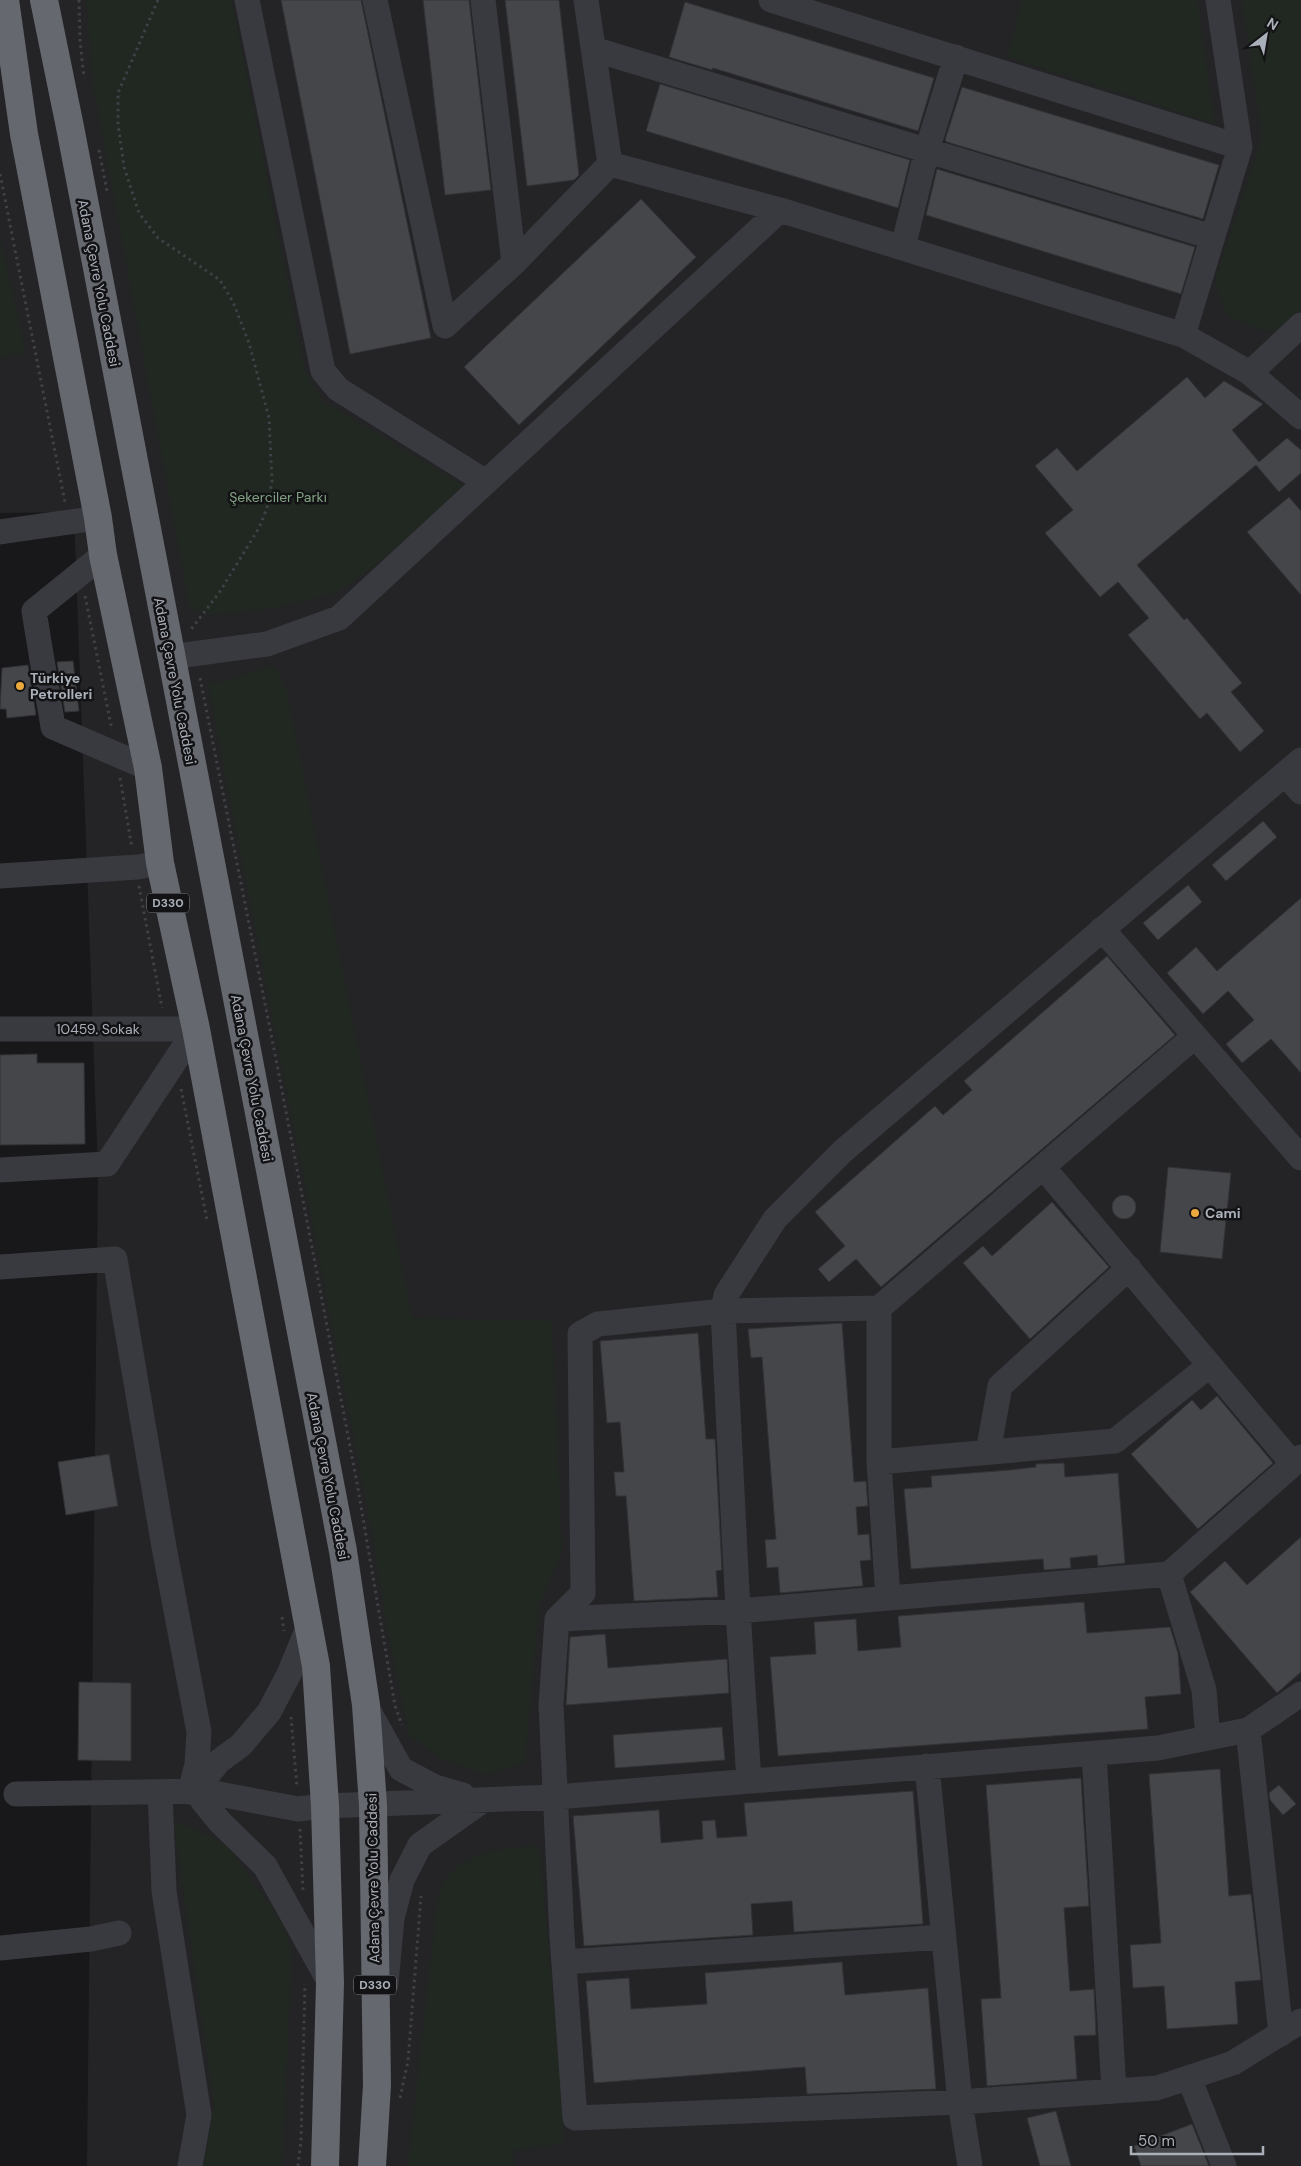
<svg xmlns="http://www.w3.org/2000/svg" width="1301" height="2166" viewBox="0 0 1301 2166" font-family="'DM Sans',sans-serif">
  <style>
    .built { fill: #242427 }
    .green { fill: #202821 }
    .building { fill: #44464a; stroke: #323236 }
    .lines { fill: none; stroke-linecap: round; stroke-linejoin: round }
    .path { stroke: #3f4146; stroke-width: 3; stroke-dasharray: 2.5 4; stroke-linecap: butt }
    .minor { stroke: #393a3f; stroke-width: 25 }
    .highway { stroke: #65686f; stroke-width: 28 }
    .poi-dot { fill: #eca93e; stroke: #131315; stroke-width: 2 }
    .labels { text-anchor: middle; stroke-width: 5; stroke-linejoin: round; paint-order: stroke }
    .shield { fill: #131315; stroke: #7d8188; stroke-width: 1 }
    .shield-label { font-size: 12px; font-weight: bold; fill: #aab0b9 }
    .street-label { font-size: 14px; fill: #aab0b9; stroke: #131315 }
    .park-label { font-size: 14px; fill: #82a383; stroke: #131315 }
    .poi-label { font-size: 14px; font-weight: bold; fill: #aab0b9; stroke: #131315; text-anchor: start }
  </style>
  <rect width="100%" height="100%" fill="#18181a"/>
  <!-- built -->
  <path class="built" d="M0 0H1301V2166H87L98 1172 74 512 0 513Z"/>
  <!-- green -->
  <path class="green" d="M86 0H232L305 370 323 401 463 485 425 523 368 571 336 593 268 609 211 615 190 609 93 83Z
    M1022 0H1197L1215 124 1008 57Z
    M1242 0H1301V309L1276 331 1257 329 1227 315 1215 282 1262 138Z
    M0 238 26 353 0 357Z
    M274 666 287 692 412 1318 552 1321 562 1552 539 1605 525 1762 484 1775 441 1758 409 1735 387 1628 373 1537 208 685Z
    M184 1824 227 1845 282 1923 292 1953 282 2166H204L214 2103 174 1826Z
    M539 1845 563 2102V2143L513 2151 514 2166H408L437 1902C439 1896 441 1889 444 1883 462 1850 506 1849 539 1845Z"/>
  <!-- building -->
  <path class="building" d="M281 0H361L431 338 350 354Z
    M423 0H469L491 190 445 195Z
    M505 0H559L579 175 574 180 527 186Z
    M685 2 934 78 918 131 713 68 712 70 669 57Z
    M660 84 910 160 898 208 646 131Z
    M962 87 1219 165 1203 219 947 142 945 140Z
    M937 169 1195 247 1181 294 926 215Z
    M641 199 696 257 519 425 464 367Z
    M1187 377 1205 398 1224 381 1263 404 1232 430 1259 462 1287 438 1301 450V473L1279 492 1256 465 1137 565 1184 620 1187 618 1242 683 1231 692 1264 731 1240 752 1207 713 1200 719 1128 635 1149 618 1118 582 1100 597 1045 533 1073 510 1035 466 1057 448 1077 471Z
    M1289 497 1301 511V595L1247 532Z
    M73 661 79 711 65 712 57 662Z
    M28 665 36 715 7 718 6 709H0L2 668Z
    M1263 821 1277 837 1226 881 1212 865Z
    M1188 885 1202 902 1158 940 1143 923Z
    M1301 898V1073L1271 1039 1242 1063 1226 1044 1254 1020 1228 991 1203 1014 1167 973 1196 947 1217 971Z
    M1107 956 1175 1035 881 1287 856 1259 829 1282 818 1269 845 1246 815 1212 935 1106 943 1115 972 1090 964 1081Z
    M37 1054V1063H84L85 1144 0 1145V1055Z
    M1168 1167 1231 1173 1222 1259 1160 1252Z
    M1112 1207a12 12 0 1 1 24 0a12 12 0 1 1-24 0Z
    M1052 1202 1109 1267 1030 1339 963 1263 983 1246 992 1256Z
    M842 1323 854 1482 866 1481 868 1506 856 1507 858 1535 869 1534 871 1560 860 1561 863 1586 780 1593 778 1567 767 1568 765 1540 776 1539 762 1357 751 1358 748 1329Z
    M698 1333 706 1439H715L722 1570 716 1571 718 1597 634 1601 626 1496H616L614 1472H624L620 1422 607 1423 600 1341Z
    M1217 1396 1273 1463 1198 1529 1131 1454 1192 1400 1201 1410Z
    M109 1454 118 1506 66 1515 58 1462Z
    M1064 1463 1065 1477 1118 1473 1125 1563 1098 1566 1097 1555 1070 1558 1071 1568 1044 1570 1043 1559 911 1569 904 1489 932 1487 931 1476 1010 1470 1036 1467V1464Z
    M1301 1537V1672L1277 1693 1190 1592 1225 1561 1247 1585Z
    M1084 1602 1087 1633 1170 1627 1178 1653 1181 1694 1145 1697 1148 1729 778 1756 770 1657 816 1654 814 1622 856 1619 858 1651 901 1647 898 1616Z
    M605 1634 608 1668 727 1659 729 1693 566 1705 570 1637Z
    M79 1682 131 1683V1761L78 1760Z
    M722 1727 725 1760 615 1768 613 1735Z
    M1220 1769 1229 1896 1251 1894 1261 1980 1235 1982 1238 2024 1167 2029 1164 1986 1133 1988 1130 1945 1161 1943 1149 1774Z
    M1081 1778 1089 1906 1064 1908 1070 1991 1094 1989 1096 2035 1074 2036 1077 2079 987 2086 981 1999 1001 1998 986 1785Z
    M1279 1785 1296 1804 1283 1815 1270 1800 1269 1793Z
    M913 1791 923 1924 794 1932 792 1901 751 1904 753 1935 584 1946 573 1816 659 1810 661 1843 703 1839 702 1821 715 1820 717 1838 747 1836 744 1803Z
    M842 1962 845 1995 928 1988 936 2089 807 2094 805 2067 594 2083 586 1981 629 1978 631 2009 707 2004 705 1973Z
    M1056 2111 1071 2166H1040L1027 2118Z
    M1192 2124 1209 2166H1141L1134 2146Z"/>
  <g class="lines">
    <!-- path -->
    <path class="path" d="M79 0 80 40 84 78
      M158 0 118 93V124L124 167 139 213 158 238 220 280 233 302 249 343 269 418 272 481 267 508 259 528 219 593 189 632
      M99 150 107 191
      M0 174 65 502
      M85 596 112 730
      M200 678 275 1054 357 1483 395 1706 402 1725
      M120 778 132 848
      M139 886 162 1008
      M181 1089 207 1220
      M282 1617 284 1631
      M291 1717 297 1788
      M300 1829 303 1890
      M400 2098 408 2061 421 1896
      M298 2166 301 2141 305 1984"/>
    <!-- minor -->
    <path class="minor" d="M247 0 323 371 338 389 486 482 780 210 1183 335
      M375 0 445 326 514 263 610 164
      M483 0 514 263
      M586 0 610 164
      M771 0 1240 147
      M1218 0 1240 147 1183 335 1250 373 1301 417
      M593 49 1212 237
      M610 164 780 210
      M903 247 927 150 956 57
      M1250 373 1301 325
      M0 532 98 518
      M103 555 34 611 53 727 148 768
      M170 657 267 644 339 618 486 482
      M1301 760 843 1151 775 1219 726 1295 723 1311 598 1324 580 1334 583 1593 557 1619 551 1705 562 1936 575 2118 960 2102 1157 2088 1233 2063 1301 2021
      M1285 774 1301 792
      M0 876 138 867 160 863
      M1102 929 1301 1158
      M0 1029H196
      M1043 1167 1293 1464
      M0 1170 107 1164 196 1029
      M0 1267 115 1259 164 1547 199 1732 197 1764 190 1792
      M988 1452 1000 1386 1129 1268
      M879 1462 1115 1441 1210 1365
      M1169 1574 1204 1690 1208 1738
      M888 1598 879 1462V1308L1195 1036
      M557 1619 738 1611 1169 1574 1301 1457
      M308 1628 289 1674 269 1712 241 1745 218 1762 204 1780 202 1800 220 1822 265 1866 330 1983
      M366 1706 401 1769 435 1787 463 1795
      M1248 1730 1281 2034
      M1094 1753 1114 2091
      M927 1766 960 2102 970 2166
      M749 1781 738 1611 723 1311 879 1308
      M160 1792 164 1891 199 2115 190 2166
      M16 1794 203 1791 298 1809 325 1806 556 1797 1158 1748 1248 1730 1301 1694
      M0 1948 91 1939 119 1933
      M564 1962 943 1937
      M386 1983 392 1918 402 1880 420 1845 482 1801
      M1189 2078 1224 2166"/>
    <!-- highway -->
    <path class="highway" d="M5 0 24 134 98 518 103 555 148 768 160 863 196 1029 316 1666 325 1806 330 1983 325 2166
      M44 0 70 127 343 1551 366 1705 373 1805 377 2085 372 2166"/>
  </g>
  <!-- markers -->
  <g class="poi-dot">
    <circle cx="20" cy="686" r="5"/>
    <circle cx="1195" cy="1213" r="5"/>
  </g>
  <g class="labels">
    <!-- shield labels -->
    <g class="shield">
      <rect x="147" y="893.5" width="42" height="19" rx="4"/>
      <rect x="354" y="1975.5" width="42" height="19" rx="4"/>
    </g>
    <g class="shield-label">
      <text x="168" y="907">D330</text>
      <text x="375" y="1989">D330</text>
    </g>
    <!-- street labels -->
    <g class="street-label">
      <text transform="translate(99 283) rotate(79)" y="5">Adana Çevre Yolu Caddesi</text>
      <text transform="translate(175 681) rotate(79)" y="5">Adana Çevre Yolu Caddesi</text>
      <text x="98" y="1034">10459. Sokak</text>
      <text transform="translate(252 1078) rotate(79)" y="5">Adana Çevre Yolu Caddesi</text>
      <text transform="translate(328 1476) rotate(79)" y="5">Adana Çevre Yolu Caddesi</text>
      <text transform="translate(373 1878) rotate(-91)" y="5">Adana Çevre Yolu Caddesi</text>
    </g>
    <!-- park labels -->
    <g class="park-label">
      <text x="278" y="502">Şekerciler Parkı</text>
    </g>
    <!-- poi labels -->
    <g class="poi-label">
      <text x="30" y="683">Türkiye<tspan x="30" dy="16">Petrolleri</tspan></text>
      <text x="1205" y="1218">Cami</text>
    </g>
  </g>
  <!-- north arrow -->
  <g transform="translate(1266 35) rotate(31)" stroke="#131315" stroke-width="4" paint-order="stroke">
  <path d="M0-4L9 19L0 12L-9 19Z" fill="#aab0b9"/>
  <text y="-8" font-size="14" font-weight="bold" text-anchor="middle" fill="#aab0b9">N</text>
  </g>
  <!-- scale -->
  <path d="M1131 2146v8h132v-8" fill="none" stroke="#aab0b9" stroke-width="2.5"/>
  <text x="1138" y="2146" font-size="15" fill="#aab0b9" stroke="#131315" stroke-width="4" paint-order="stroke">50 m</text>
</svg>
